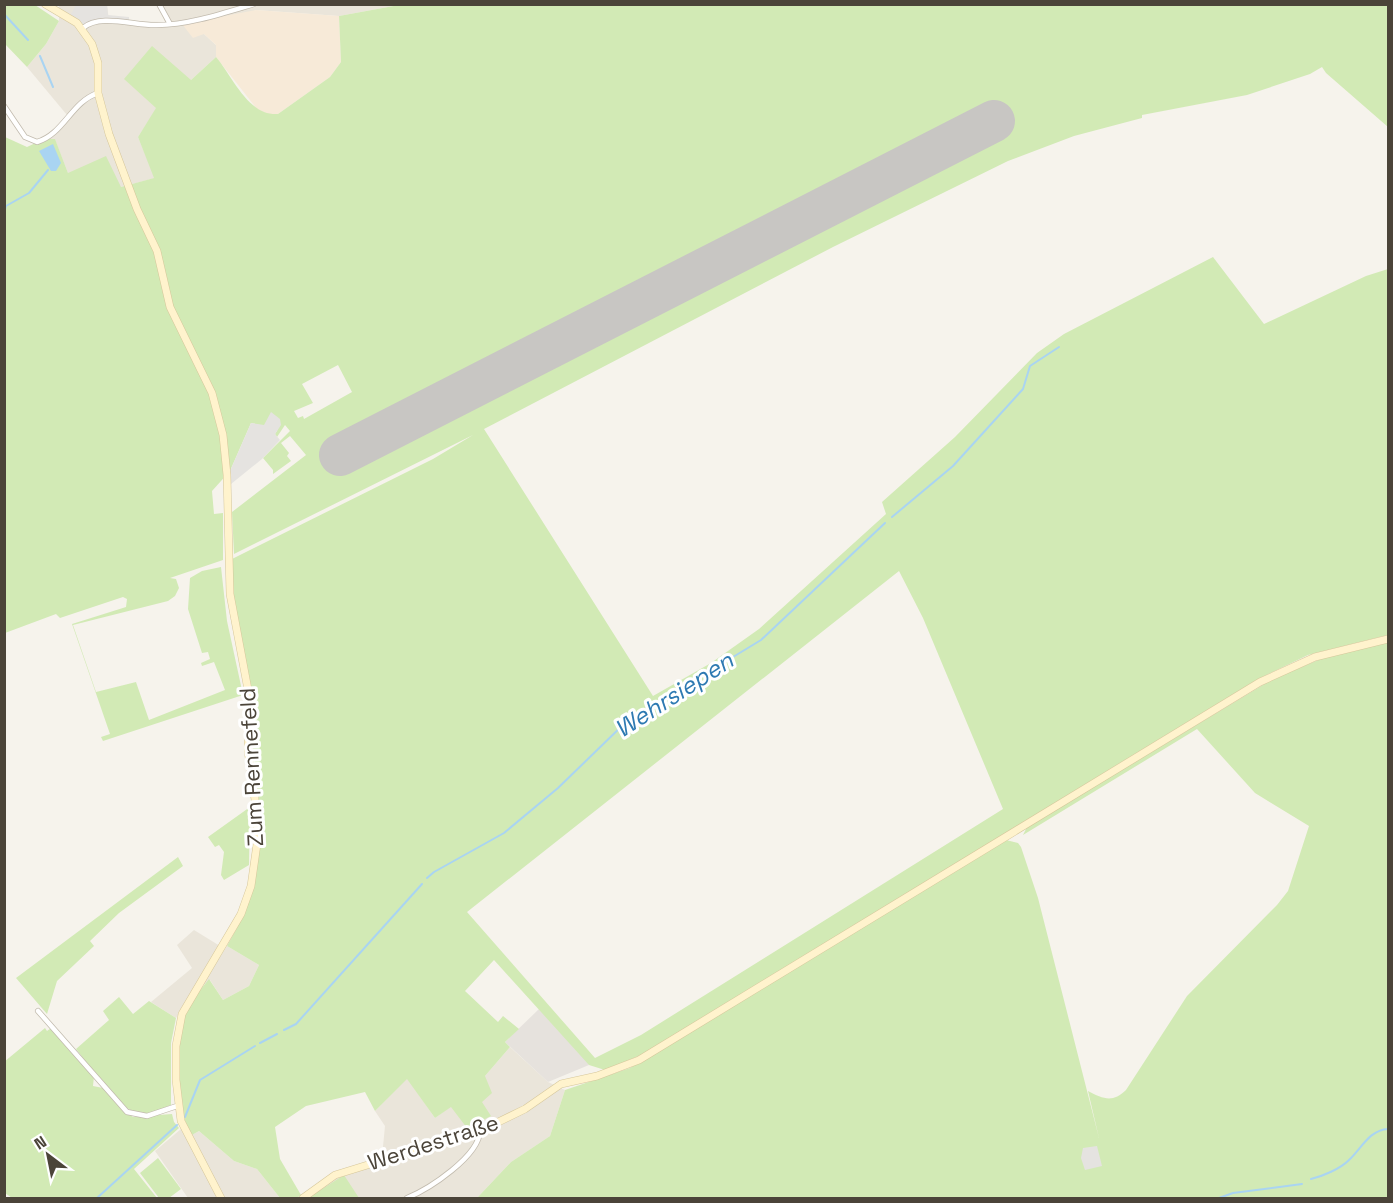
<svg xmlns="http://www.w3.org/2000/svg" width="1393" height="1203" viewBox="0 0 1393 1203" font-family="'Space Grotesk',sans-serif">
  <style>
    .residential { fill: #eae5da }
    .commercial { fill: #f7ead8 }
    .industrial { fill: #e6e2dd }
    .green { fill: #d2eab5; fill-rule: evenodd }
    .parking { fill: #e5e3e0 }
    .water { fill: #a9d4f2 }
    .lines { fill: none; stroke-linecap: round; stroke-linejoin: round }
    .stream { stroke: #a9d4f2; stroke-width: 2 }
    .runway { stroke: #c8c6c3; stroke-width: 42 }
    .street-casing { stroke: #c2bbae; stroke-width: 6 }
    .secondary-casing { stroke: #d6c79b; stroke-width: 8 }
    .street { stroke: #fff; stroke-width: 4.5 }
    .secondary { stroke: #fff3cd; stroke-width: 7 }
    .labels { text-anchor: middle; stroke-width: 6; stroke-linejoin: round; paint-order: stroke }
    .street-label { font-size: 22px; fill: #4b4439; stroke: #fff }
    .water-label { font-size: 24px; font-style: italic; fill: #2e7ab2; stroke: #fff }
  </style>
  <rect width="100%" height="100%" fill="#f6f3ec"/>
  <!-- residential -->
  <path class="residential" d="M59 5H107L109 21 165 22 158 5H399L339 16 256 10 204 34 218 47 216 57 191 80 125 79 157 108 138 137 155 178 121 187 68 173 55 140 44 139 67 115 27 67 46 44 59 21Z
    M194 930 220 946 176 1018 151 1002 192 968 177 945Z
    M227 946 259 965 249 986 223 1000 210 980 201 987Z
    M510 1047 548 1082 565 1090 550 1136 511 1162 477 1198H297L337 1172 382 1157 385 1126 375 1111 407 1078 435 1118 451 1106 482 1101 485 1076Z
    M181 1129 186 1138 199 1131 234 1161 257 1169 280 1198H188L155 1151Z"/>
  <!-- commercial -->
  <path class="commercial" d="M256 10 339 16 341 62 330 77 278 114H268L257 109 216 57V45L204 34 193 38 182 24Z"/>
  <!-- industrial -->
  <path class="industrial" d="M540 1008 586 1059 589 1065 548 1082 505 1042Z"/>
  <!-- green -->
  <path class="green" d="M4 5H35L59 21 46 44 27 67 5 44Z
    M399 5H1388V127L1326 73 1322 67 1310 74 1247 95 1142 115V118L1074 136 1008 161 833 247 484 429 653 696 711 663 759 629 886 514 882 502 955 437 1037 353 1064 334 1213 257 1264 324 1366 276 1388 269V635L1308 655 1258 679 641 1055 605 1070 589 1065 494 960 465 991 498 1022 503 1016 519 1029 505 1042 510 1047 485 1076 492 1093 482 1102 491 1116 467 1128 451 1107 435 1118 407 1079 375 1111 365 1092 306 1106 275 1127 280 1159 301 1195 297 1198H280L257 1169 234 1161 199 1131 190 1136C178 1104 172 1049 184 1017 190 1002 200 990 209 979L223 1000 249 986 259 965 227 946 244 915 255 879 260 845V809L252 739 253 706 234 611 232 559 433 459 473 435 234 554 232 512 306 455 290 436 281 443 289 453 287 456 291 461 273 474V470L263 458 290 431 285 425 277 437 275 434 278 429 251 423 230 471 212 491 214 514 223 513V560L170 578 176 579 179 588 175 596 168 601 73 625 96 692 136 682 149 720 225 690 214 662 202 666 201 663 210 659 208 652 202 653 188 609 190 578 202 571 221 567 227 621 243 695 103 741 101 737 110 734 72 624 126 607 127 599 123 597 60 618 56 614 5 633V137L27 147 44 139H55L68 173 106 156 121 187 154 178 138 137 156 108 124 79 152 46 191 80 216 57C233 77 248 116 278 114L330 77 341 62 339 16ZM338 365 352 392 304 419 303 416 298 418 294 411 313 403 302 384ZM899 571 923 618 1003 809 641 1035 595 1058 467 912Z
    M1388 642V1198H477L511 1162 550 1136 565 1090 630 1068 1006 840 1018 843 1021 847 1038 898 1099 1138 1088 1091C1103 1099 1113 1103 1126 1090L1187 996 1277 905 1288 891 1309 826 1255 793 1197 729 1023 835 1027 827 1273 679 1328 656Z
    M250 807 249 865 224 880 221 875 224 852 219 845 215 847 208 837Z
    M178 857 183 866 119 913 90 941 94 946 57 981 47 1014 16 978Z
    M119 997 133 1014 149 1001 176 1018 171 1043V1105C161 1109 149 1115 139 1113 119 1111 89 1065 76 1049L109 1020 103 1011Z
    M45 1028 47 1031 51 1028 94 1076 93 1086 103 1088 121 1108 133 1117 172 1114 174 1122 179 1128 134 1169 157 1198H12L5 1193 4 1062Z
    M158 1158 181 1189 169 1198H159L140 1173Z
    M344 1175 359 1198H308Z"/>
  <!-- parking -->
  <path class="parking" d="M76 5H107L108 15 129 17V22L97 20 84 25 70 16Z
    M271 412 280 419 281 425 275 434 280 440 262 459 231 484 230 471 251 423 264 425Z
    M1097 1146 1102 1166 1085 1170 1081 1158 1083 1148Z"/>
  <!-- water -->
  <path class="water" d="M53 144 61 163 56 171H51L39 151Z"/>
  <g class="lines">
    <!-- stream -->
    <path class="stream" d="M4 14 28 40
      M40 56 53 87
      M4 213 6 206 29 193 48 170
      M892 517 953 466 1023 389 1030 366 1059 347
      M427 878 434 872 504 833 558 788 626 722 761 640 885 523
      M284 1030 296 1024 422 884
      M260 1043 277 1034
      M185 1117 200 1080 255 1046
      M1311 1179C1323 1176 1340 1169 1349 1160 1362 1148 1369 1130 1388 1129
      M97 1198 177 1125
      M1219 1198 1233 1193 1302 1184"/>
    <!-- runway -->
    <path class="runway" d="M340 455 994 121"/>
    <defs>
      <path id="street" d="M159 4 170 24
        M83 28C100 13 135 26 157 25 188 25 224 13 254 4
        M4 106 25 137 37 142C64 134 71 102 98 93
        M38 1011 127 1112 147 1116 177 1106
        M407 1198C429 1189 480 1156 480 1130"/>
      <path id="secondary" d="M45 4 77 23 92 44 98 63V93L109 134 137 209 157 251 170 307 212 393 223 435 227 475 230 594 249 695 248 751 257 814V844L251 886 241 914 182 1014 176 1046V1080L181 1121 221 1198
        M303 1198 335 1175 484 1129 525 1109 561 1084 597 1076 639 1060 1260 682 1315 657 1388 639"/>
    </defs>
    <!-- street casing -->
    <use href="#street" class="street-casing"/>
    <!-- secondary casing -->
    <use href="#secondary" class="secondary-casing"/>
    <!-- street -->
    <use href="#street" class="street"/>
    <!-- secondary -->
    <use href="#secondary" class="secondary"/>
  </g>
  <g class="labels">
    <!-- street labels -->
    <g class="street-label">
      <text transform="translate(251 767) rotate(-93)" y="8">Zum Rennefeld</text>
      <text transform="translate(433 1142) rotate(-18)" y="8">Werdestraße</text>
    </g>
    <!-- water labels -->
    <g class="water-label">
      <text transform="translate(674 695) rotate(-33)" y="8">Wehrsiepen</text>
    </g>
  </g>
  <!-- border -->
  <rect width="1393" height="1203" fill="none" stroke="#4b4439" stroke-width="12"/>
  <!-- north arrow -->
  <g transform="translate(48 1155) rotate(328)" stroke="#ffffff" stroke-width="4.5" paint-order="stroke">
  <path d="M0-4.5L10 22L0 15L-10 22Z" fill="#4b4439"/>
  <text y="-9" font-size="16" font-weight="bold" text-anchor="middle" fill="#4b4439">N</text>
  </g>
</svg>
